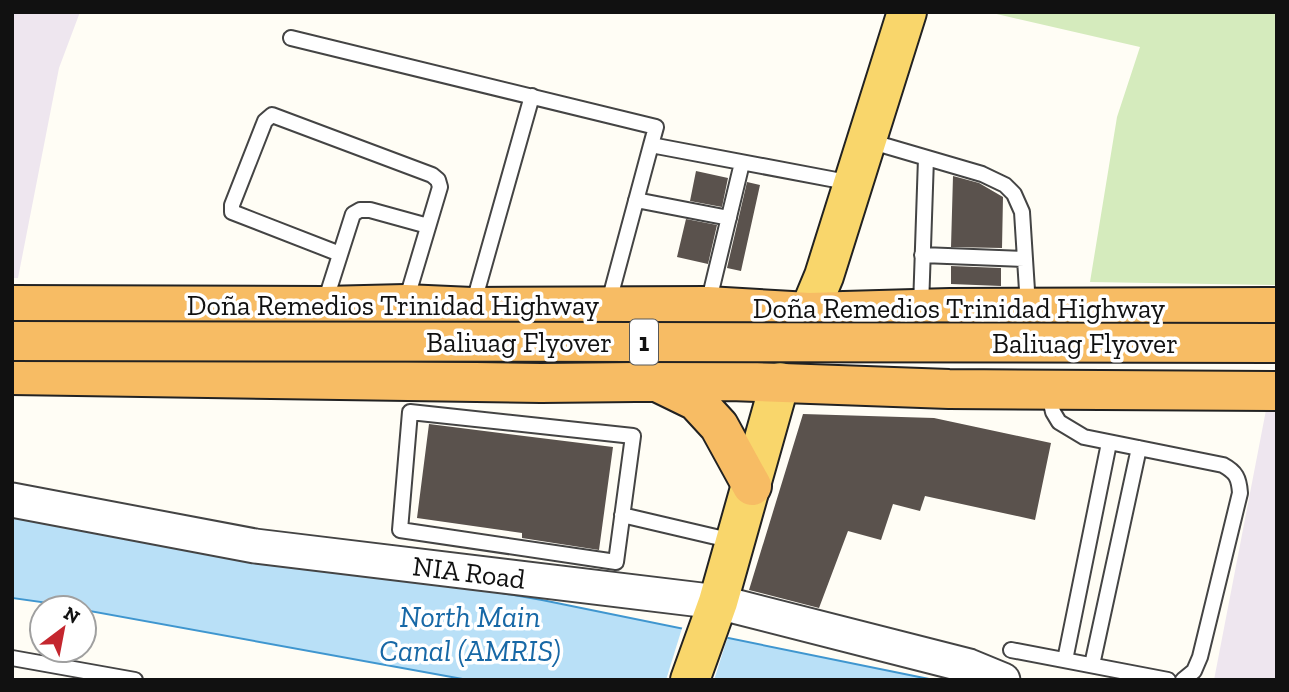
<svg xmlns="http://www.w3.org/2000/svg" width="1289" height="692" viewBox="0 0 1289 692" font-family="'Zilla Slab',serif">
  <style>
    .industrial { fill: #eee6ef }
    .green { fill: #d5ebbd }
    .water { fill: #b9e0f7; stroke: #3f96cf; stroke-width: 2 }
    .pier { fill: #fffdf5 }
    .building { fill: #5a524d }
    .lines { fill: none; stroke-linecap: round; stroke-linejoin: round }
    .service-casing { stroke: #444; stroke-width: 18 }
    .tertiary-casing { stroke: #444; stroke-width: 37 }
    .primary-casing { stroke: #222; stroke-width: 42 }
    .trunk-casing { stroke: #222; stroke-width: 42 }
    .service { stroke: #fff; stroke-width: 14 }
    .tertiary { stroke: #fff; stroke-width: 33 }
    .primary { stroke: #f9d66b; stroke-width: 38 }
    .trunk { stroke: #f7bc64; stroke-width: 38 }
    .trunk-bridge-casing { stroke: #222; stroke-width: 42; stroke-linecap: butt }
    .trunk-bridge { stroke: #f7bc64; stroke-width: 38 }
    .labels { text-anchor: middle; stroke-width: 7; stroke-linejoin: round; paint-order: stroke }
    .shield { fill: #fff; stroke: #585858; stroke-width: 2 }
    .shield-label { font-size: 26px; font-weight: bold; fill: #111 }
    .street-label { font-size: 28px; fill: #111; stroke: #fff }
    .water-label { font-size: 30px; font-style: italic; fill: #1768a6; stroke: #fff }
  </style>
  <rect width="100%" height="100%" fill="#fffdf5"/>
  <!-- industrial -->
  <path class="industrial" d="M12 12H80L59 68 18 278H12Z
    M1266 410H1277V680H1214Z"/>
  <!-- green -->
  <path class="green" d="M988 12H1277V285L1090 282 1117 117 1140 47Z"/>
  <!-- water -->
  <path class="water" d="M12 508 542 600 934 680H468L84 610V608L12 598Z"/>
  <!-- pier -->
  <path class="pier" d="M683 625 728 636 714 680H666Z"/>
  <!-- building -->
  <path class="building" d="M696 171 728 178 722 207 690 201Z
    M953 176 979 183 1003 197 1002 248 951 247Z
    M747 182 760 185 741 271 727 268Z
    M686 219 717 225 708 264 677 257Z
    M951 266 1001 268V286L951 284Z
    M803 414 934 418 1051 443 1035 520 925 496 920 511 893 504 881 540 848 531 819 608 749 590Z
    M429 424 613 447 599 550 522 538V533L417 518Z"/>
  <g class="lines">
    <defs>
      <path id="service" d="M291 38 656 127 651 145
        M869 141 982 174 1005 185 1014 194 1022 212 1028 306
        M636 200 729 218
        M340 254 232 212V205L265 121 272 115 432 175 438 180 440 187 406 301
        M922 255 1024 259
        M708 304 742 163
        M324 305 353 214 360 210H370L428 226
        M473 305 532 96
        M608 305 651 145 852 183
        M921 307 926 158
        M1048 391 1053 412 1059 422 1084 437 1223 465C1236 472 1239 478 1240 493L1200 657 1194 671 1183 680
        M410 412 633 436 616 562 400 530Z
        M622 515 733 541
        M1011 650 1168 680
        M12 658 135 680
        M1065 660 1109 443
        M1092 665 1139 448"/>
      <path id="tertiary" d="M12 500 255 546 718 602 969 666 1003 680"/>
      <path id="primary" d="M809 312 824 276 907 12
        M690 680 718 602 780 382"/>
      <path id="trunk" d="M12 305 324 306 405 304 472 307 707 306 809 312 950 308 1277 307
        M12 375 541 383 730 381 949 389 1277 391
        M659 383 696 401 719 426 752 486"/>
    </defs>
    <!-- service casing -->
    <use href="#service" class="service-casing"/>
    <!-- tertiary casing -->
    <use href="#tertiary" class="tertiary-casing"/>
    <!-- primary casing -->
    <use href="#primary" class="primary-casing"/>
    <!-- trunk casing -->
    <use href="#trunk" class="trunk-casing"/>
    <!-- service -->
    <use href="#service" class="service"/>
    <!-- tertiary -->
    <use href="#tertiary" class="tertiary"/>
    <!-- primary -->
    <use href="#primary" class="primary"/>
    <!-- trunk -->
    <use href="#trunk" class="trunk"/>
    <defs>
      <path id="trunk-bridge" d="M12 341 1277 343"/>
    </defs>
    <!-- trunk-bridge casing -->
    <use href="#trunk-bridge" class="trunk-bridge-casing"/>
    <!-- trunk-bridge -->
    <use href="#trunk-bridge" class="trunk-bridge"/>
  </g>
  <g class="labels">
    <!-- shield labels -->
    <rect class="shield" x="630" y="319.5" width="28" height="45" rx="5"/>
    <g class="shield-label">
      <text x="644" y="351">1</text>
    </g>
    <!-- street labels -->
    <g class="street-label">
      <text x="393" y="315">Doña Remedios Trinidad Highway</text>
      <text x="959" y="318">Doña Remedios Trinidad Highway</text>
      <text x="519" y="352">Baliuag Flyover</text>
      <text x="1085" y="353">Baliuag Flyover</text>
      <text transform="translate(469 572) rotate(7)" y="10">NIA Road</text>
    </g>
    <!-- water labels -->
    <g class="water-label">
      <text x="470" y="627">North Main<tspan x="470" dy="34">Canal (AMRIS)</tspan></text>
    </g>
  </g>
  <!-- border -->
  <rect width="1289" height="692" fill="none" stroke="#111111" stroke-width="28"/>
  <!-- north arrow -->
  <g transform="translate(63 629) rotate(32)"><circle r="33" fill="#ffffff" stroke="#a0a0a0" stroke-width="2"/>
  <path d="M0-5L12 26L0 18L-12 26Z" fill="#c4262e"/>
  <text y="-10" font-size="19" font-weight="bold" text-anchor="middle" fill="#111111">N</text>
  </g>
</svg>
